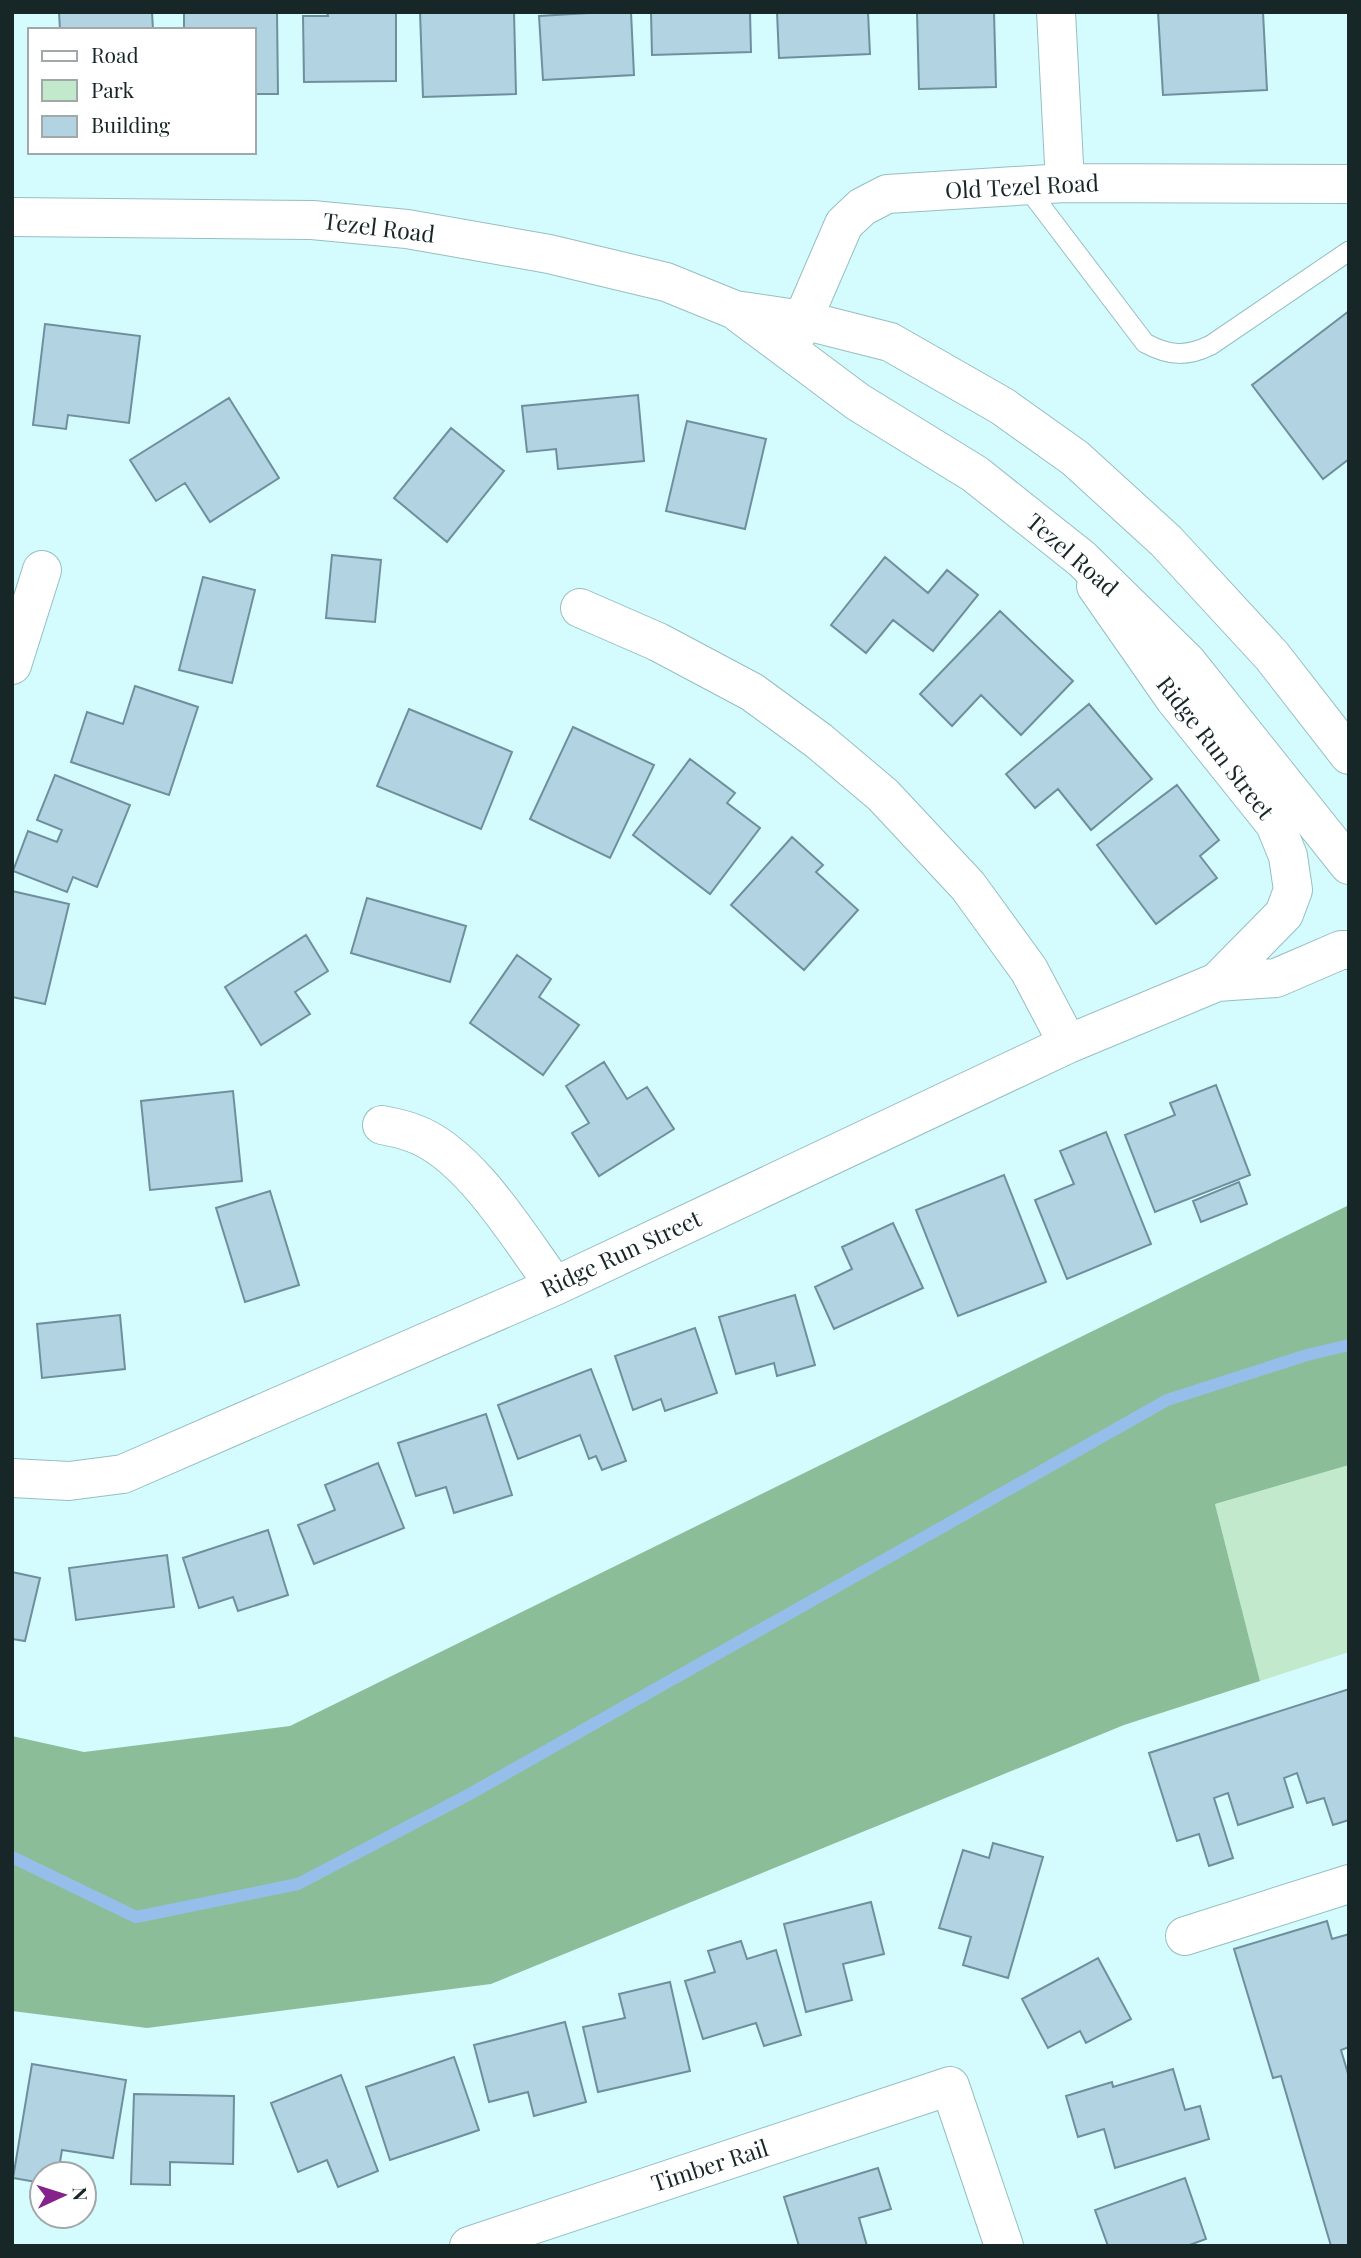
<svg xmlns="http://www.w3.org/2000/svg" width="1361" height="2258" viewBox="0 0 1361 2258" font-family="'Playfair Display',serif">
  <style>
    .green { fill: #c2e9cb }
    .forest { fill: #8bbe98 }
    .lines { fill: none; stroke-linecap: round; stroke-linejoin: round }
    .stream { stroke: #96beea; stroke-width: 12 }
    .building { fill: #b1d3e2; stroke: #6f8f9d; stroke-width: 2 }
    .lane-casing { stroke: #97bec0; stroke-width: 21 }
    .street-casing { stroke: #97bec0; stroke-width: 40 }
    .secondary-casing { stroke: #97bec0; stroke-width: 40 }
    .lane { stroke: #fff; stroke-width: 19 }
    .street { stroke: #fff; stroke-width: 38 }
    .secondary { stroke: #fff; stroke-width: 38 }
    .labels { text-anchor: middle; stroke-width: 6; stroke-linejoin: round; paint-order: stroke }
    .street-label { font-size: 23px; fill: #172627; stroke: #fff }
  </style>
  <rect width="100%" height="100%" fill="#d4fcff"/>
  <!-- green -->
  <path class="green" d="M1349 1465V1652L1260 1681 1215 1504Z"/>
  <!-- forest -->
  <path class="forest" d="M1349 1205V1465L1215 1504 1260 1681 1124 1725 491 1984 147 2028 12 2011V1736L84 1752 290 1726Z"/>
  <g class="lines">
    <!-- stream -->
    <path class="stream" d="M12 1857 136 1917 298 1884 468 1795 1167 1400 1307 1355 1349 1345"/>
  </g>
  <!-- building -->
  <path class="building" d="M59 12H152L153 30H60Z
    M184 12H277L278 94H254V30H184Z
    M327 12H396V81L304 82 303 16H328Z
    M420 12H514L516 94 423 97Z
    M605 12H631L634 75 543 80 539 16Z
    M651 12H750L751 52 652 55Z
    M777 12H868L870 54 779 58Z
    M917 12H994L996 87 919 89Z
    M1158 12H1263L1267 90 1163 95Z
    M1349 311V459L1323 479 1252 385Z
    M45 324 140 336 129 423 68 415 66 429 33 425Z
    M638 395 644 461 558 469 556 449 527 452 522 406Z
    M229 398 279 478 210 522 185 483 156 501 130 460Z
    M687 421 766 439 745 529 666 511Z
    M451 428 504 471 447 542 394 498Z
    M332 555 381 560 375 622 326 618Z
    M885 557 928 593 947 570 978 595 933 651 893 620 866 653 831 625Z
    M203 577 255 590 232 683 179 670Z
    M1000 611 1073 681 1021 735 981 695 952 726 920 694Z
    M135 686 198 707 169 795 71 762 87 712 123 724Z
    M1089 704 1152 779 1091 830 1058 789 1035 808 1006 774Z
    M409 709 512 752 481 829 377 786Z
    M573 727 654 765 610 858 530 819Z
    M690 759 735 793 727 803 760 828 710 894 633 835Z
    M55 775 130 805 97 887 73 877 67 892 13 871 28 831 57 842 62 830 37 820Z
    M1177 785 1219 840 1200 856 1217 878 1156 924 1097 845Z
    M792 837 823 865 816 872 858 910 804 970 731 905Z
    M12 891 69 904 45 1004 12 997Z
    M367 898 466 926 450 982 351 953Z
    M306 935 328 971 295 992 310 1014 261 1045 225 987Z
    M517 955 551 979 539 997 579 1025 543 1075 470 1023Z
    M604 1062 627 1099 647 1087 674 1129 599 1176 572 1133 589 1123 566 1086Z
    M1216 1085 1250 1175 1155 1212 1125 1135 1175 1115 1170 1103Z
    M233 1091 242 1181 150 1190 141 1101Z
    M1106 1132 1151 1244 1067 1279 1035 1200 1074 1184 1060 1151Z
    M1004 1175 1046 1282 958 1316 916 1210Z
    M1239 1182 1247 1204 1201 1222 1193 1201Z
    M270 1191 299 1285 245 1302 216 1208Z
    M893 1223 923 1288 834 1329 815 1287 852 1269 842 1247Z
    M795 1295 815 1365 777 1376 774 1363 736 1374 719 1317Z
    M120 1315 125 1369 42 1378 37 1324Z
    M695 1328 717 1393 665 1411 661 1399 633 1410 615 1356Z
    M591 1369 626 1461 602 1470 596 1456 589 1459 580 1435 518 1459 498 1405Z
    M486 1414 512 1495 454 1513 446 1487 416 1496 398 1443Z
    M378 1463 404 1528 314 1564 298 1525 335 1510 325 1485Z
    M268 1530 288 1595 238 1611 233 1597 199 1608 183 1558Z
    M167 1555 174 1607 76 1620 69 1568Z
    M12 1572 40 1578 25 1641 12 1639Z
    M1349 1689V1820L1333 1825 1324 1798 1307 1803 1297 1773 1284 1778 1293 1807 1238 1825 1228 1793 1214 1798 1233 1858 1209 1866 1199 1834 1177 1841 1149 1753Z
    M993 1843 1043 1857 1008 1978 963 1965 971 1937 939 1928 963 1850 989 1858Z
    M871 1902 884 1954 843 1964 852 2000 806 2012 784 1924Z
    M1327 1921 1332 1939 1349 1934V2047L1341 2050 1349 2077V2246H1331L1281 2076 1273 2078 1234 1949Z
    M741 1941 747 1959 776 1950 801 2035 764 2046 756 2023 703 2039 685 1981 715 1972 708 1951Z
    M1098 1958 1131 2019 1086 2043 1080 2031 1048 2048 1022 1999Z
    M670 1982 690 2071 598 2092 583 2027 625 2018 619 1994Z
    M565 2022 586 2102 534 2116 528 2092 489 2102 474 2045Z
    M454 2057 479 2130 390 2160 366 2087Z
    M32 2064 126 2080 113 2158 62 2150 58 2174H42V2183L13 2178Z
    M1173 2069 1185 2110 1200 2106 1209 2139 1115 2168 1104 2129 1078 2137 1066 2096 1112 2082 1113 2087Z
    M341 2075 378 2171 338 2187 327 2160 298 2172 271 2103Z
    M134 2094 234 2096 233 2164 170 2162V2185L131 2184Z
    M878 2168 891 2209 859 2218 867 2246H799L784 2197Z
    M1185 2178 1206 2239 1187 2246H1108L1095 2210Z"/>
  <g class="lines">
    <defs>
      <path id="lane" d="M1025 185 1145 343C1169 356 1187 357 1211 345L1349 251"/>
      <path id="street" d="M1056 12 1065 183
        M790 349 844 224 862 207 887 194 1065 183 1349 184
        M1096 586 1174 698 1275 824 1288 856 1293 890 1284 914 1217 982
        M580 608 658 642 752 692 819 741 883 795 968 886 1029 970 1068 1044
        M12 665 42 570
        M382 1125C392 1127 403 1129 413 1133 470 1153 520 1239 555 1286
        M12 1478 69 1481 123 1474 555 1286 1068 1044 1217 982 1276 978 1341 950H1349
        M1185 1936 1349 1884
        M469 2246 950 2086 1004 2246"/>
      <path id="secondary" d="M12 217 312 220 407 229 549 254 666 282 735 310 803 320 890 342 1002 406 1075 458 1166 541 1272 656 1349 755
        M740 314 858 402 975 474 1082 559 1187 662 1349 865"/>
    </defs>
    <!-- lane casing -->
    <use href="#lane" class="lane-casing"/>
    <!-- street casing -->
    <use href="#street" class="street-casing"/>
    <!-- secondary casing -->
    <use href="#secondary" class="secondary-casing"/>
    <!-- lane -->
    <use href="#lane" class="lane"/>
    <!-- street -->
    <use href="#street" class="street"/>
    <!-- secondary -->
    <use href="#secondary" class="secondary"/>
  </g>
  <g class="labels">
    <!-- street labels -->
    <g class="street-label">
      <text transform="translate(1022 187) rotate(-3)" y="8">Old Tezel Road</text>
      <text transform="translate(379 228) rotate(7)" y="8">Tezel Road</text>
      <text transform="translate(1072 555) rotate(41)" y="8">Tezel Road</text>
      <text transform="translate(1215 748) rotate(52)" y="8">Ridge Run Street</text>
      <text transform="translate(621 1254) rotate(-25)" y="8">Ridge Run Street</text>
      <text transform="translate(710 2166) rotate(-18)" y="8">Timber Rail</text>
    </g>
  </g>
  <!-- border -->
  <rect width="1361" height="2258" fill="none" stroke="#172627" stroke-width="28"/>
  <!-- legend -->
  <rect x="28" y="28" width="228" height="126" fill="#ffffff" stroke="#a2a8a9" stroke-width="2"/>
  <rect x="42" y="51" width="35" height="10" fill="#ffffff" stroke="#a2a8a9" stroke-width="2"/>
  <text x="91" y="63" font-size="21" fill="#172627">Road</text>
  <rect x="42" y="80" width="35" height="21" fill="#c2e9cb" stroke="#a2a8a9" stroke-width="2"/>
  <text x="91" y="98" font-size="21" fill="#172627">Park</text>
  <rect x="42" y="116" width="35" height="21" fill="#b1d3e2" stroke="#a2a8a9" stroke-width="2"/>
  <text x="91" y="133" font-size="21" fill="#172627">Building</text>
  <!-- north arrow -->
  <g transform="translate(63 2195) rotate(86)"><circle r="33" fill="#ffffff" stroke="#a2a8a9" stroke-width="2"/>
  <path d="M0-5L12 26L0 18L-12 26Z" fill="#85228b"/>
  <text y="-10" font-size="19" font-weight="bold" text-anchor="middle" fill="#172627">N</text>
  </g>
</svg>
